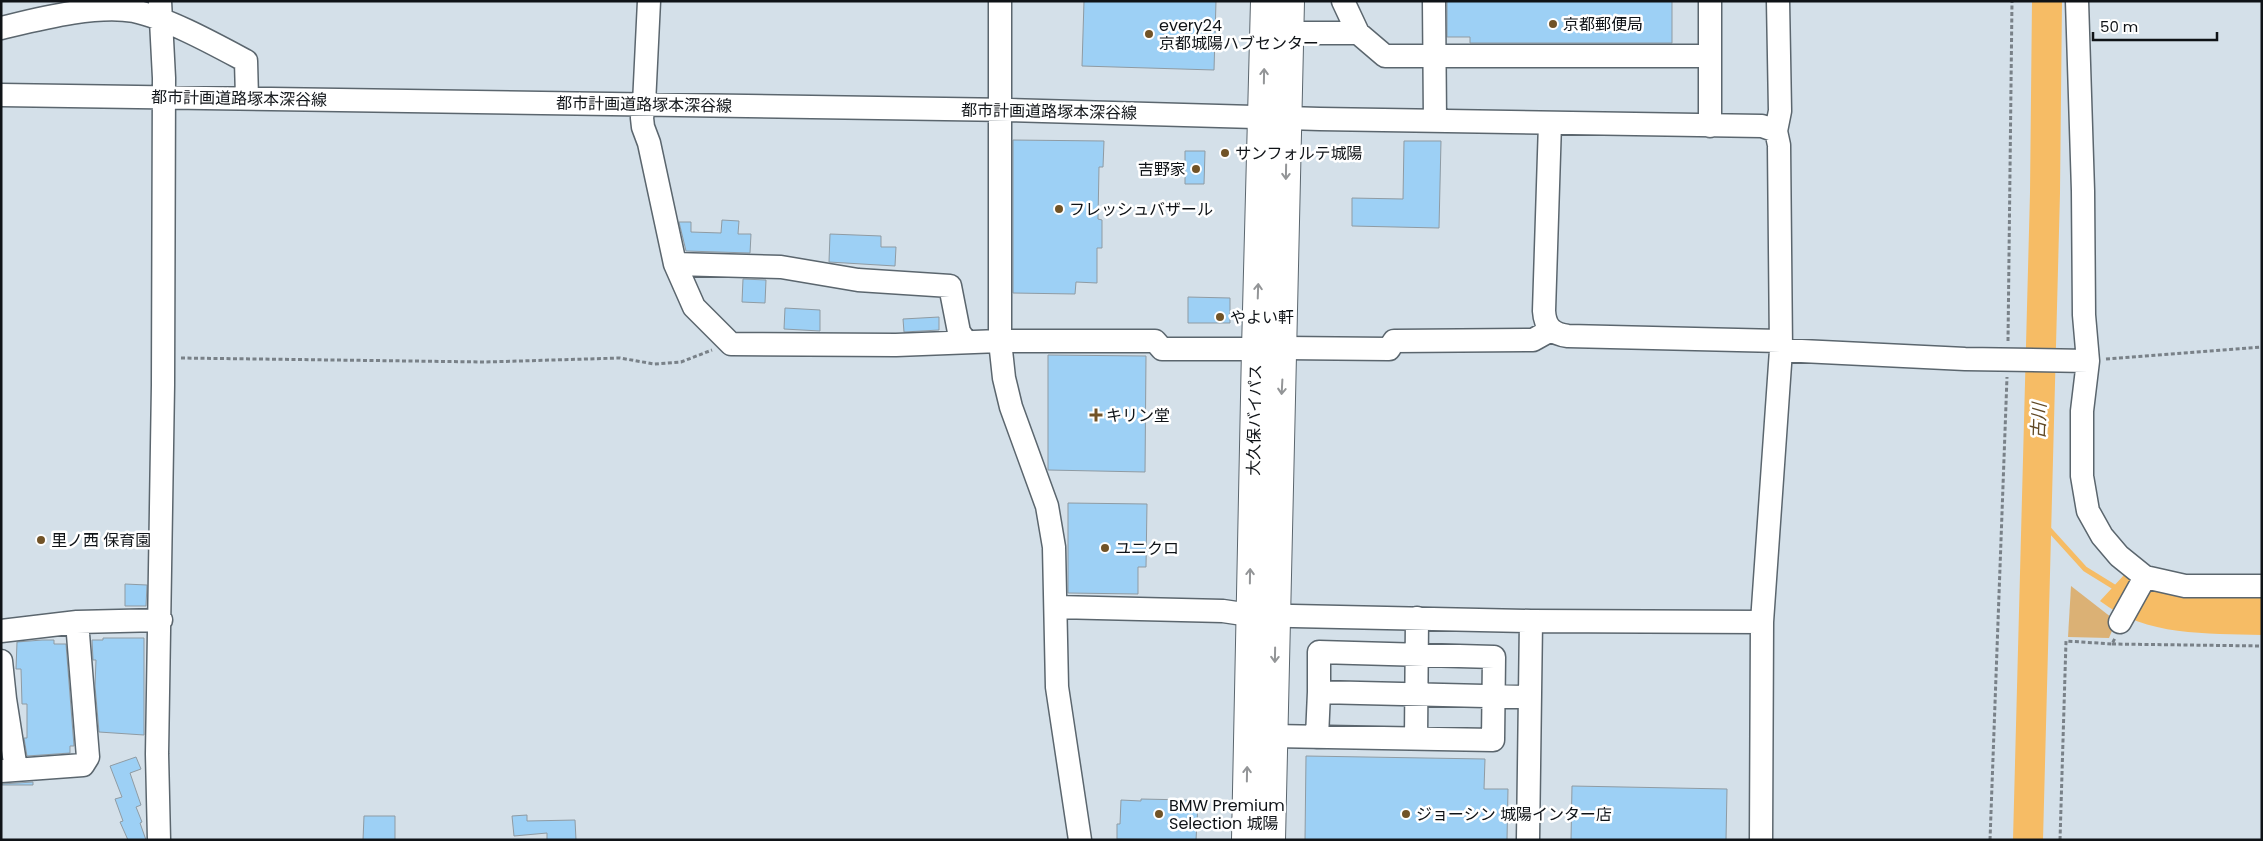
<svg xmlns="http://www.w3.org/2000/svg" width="2263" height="841" viewBox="0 0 2263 841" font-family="Poppins,'Noto Sans JP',sans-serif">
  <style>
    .green { fill: #dbb175 }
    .water { fill: #f6bc65 }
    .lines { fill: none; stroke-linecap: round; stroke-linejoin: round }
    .stream { stroke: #f6bc65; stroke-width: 5 }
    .river { stroke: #f6bc65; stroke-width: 30 }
    .building { fill: #9dd0f5; stroke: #8f9ba3 }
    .minor-casing { stroke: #5b666e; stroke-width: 25 }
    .highway-casing { stroke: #5b666e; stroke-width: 30 }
    .path { stroke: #798188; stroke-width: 3; stroke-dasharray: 4 2.5; stroke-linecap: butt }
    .minor { stroke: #fff; stroke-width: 22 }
    .highway { stroke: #fff; stroke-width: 28 }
    .oneway { stroke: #939597 }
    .poi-dot { fill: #715327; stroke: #fff; stroke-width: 2 }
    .labels { text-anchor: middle; stroke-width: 5; stroke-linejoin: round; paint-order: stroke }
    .poi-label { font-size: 16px; fill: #0f1317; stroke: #fff; text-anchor: start }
    .street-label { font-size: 16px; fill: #0f1317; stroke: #fff }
    .water-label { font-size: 18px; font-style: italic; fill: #614925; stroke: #fff }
  </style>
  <rect width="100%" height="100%" fill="#d4e0e9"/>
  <!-- green -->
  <path class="green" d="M2071 586 2116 621 2109 638 2068 637Z"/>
  <!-- water -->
  <path class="water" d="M2124 575 2158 589 2262 596V635C2206 633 2147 637 2100 601Z"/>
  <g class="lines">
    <!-- stream -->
    <path class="stream" d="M2037 516 2085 569 2119 590"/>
    <!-- river -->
    <path class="river" d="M2028 840 2045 193 2047 1"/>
  </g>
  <!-- building -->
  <path class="building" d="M1084 1H1216L1214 70 1082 66Z
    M1447 1H1672V43H1470V37H1447Z
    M1013 140 1104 141 1103 167H1099L1098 219 1102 220V248H1097V283L1076 282 1075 294 1013 293Z
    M1404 141H1441L1439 228 1352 226V198L1403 199Z
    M1185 151H1205L1204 184H1185Z
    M722 220 739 221 738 234H751L750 253 686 251 679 222H691V232L721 233Z
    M830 234 881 236V247H896L895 266 829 262Z
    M743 279 766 280 765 303 742 302Z
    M1188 297 1230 298V323H1188Z
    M785 308 820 310V331L784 329Z
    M939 317V330L904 332 903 319Z
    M1048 355 1146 356 1145 472 1048 470Z
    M1068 503 1147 504 1146 567H1138V594L1068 593Z
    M125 584 147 585 146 606H125Z
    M103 638H144V735L99 732 95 686 96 660H93L92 640H103Z
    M42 640H54V644H66L74 746H70V753L27 756 24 738H27V704H22L21 669H16L17 642Z
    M1306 756 1485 759 1484 789H1508L1507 840H1305Z
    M136 757 141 769 130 773 141 805 136 807 142 822 140 823 146 840H128L120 822 123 821 115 799 122 797 110 766Z
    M33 782V785H2V784Z
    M1572 786 1727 789 1726 840H1571Z
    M1141 799 1187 800V803L1198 804 1196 840 1117 839V824H1120L1121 800 1141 801Z
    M527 815V821L575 820 576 840H547V833L514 836 512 816Z
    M364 816H395V840H363Z"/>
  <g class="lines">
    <defs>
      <path id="minor" d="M649 1 644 104 642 118 643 127 649 143 675 264 694 307 731 344 896 345 1000 341H1155L1162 349H1256
        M1000 1V341L1004 378 1011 407 1047 506 1054 547 1057 687 1080 840
        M1343 1 1358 33
        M1434 1 1435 121
        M2077 1 2083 191 2084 315 2088 361 2082 411V476L2088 511 2102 536 2119 556 2145 577 2185 586H2262
        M1 28C39 19 96 4 134 11 167 18 216 45 246 61L247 98
        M1289 33H1358L1385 56H1710
        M1 95 1011 110 1320 119 1762 126 1776 131
        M1550 123 1544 311C1545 327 1552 334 1568 336L1781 341
        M1710 126V1
        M675 264 781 267 858 280 950 286 959 332 966 342
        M1284 348 1389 349 1394 341 1533 340 1551 330
        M1781 350 1965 359 2088 361
        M1056 607 1223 611 1250 615 1531 621 1762 622
        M2120 622 2145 577
        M1 631 77 622 161 620
        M1 661 5 699 16 769
        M1273 736 1493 740 1494 657 1319 652V692
        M1317 737 1319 692 1530 697
        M1416 738 1417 618
        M1 771 83 765 88 757 77 622
        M159 840 157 754 163 385 164 78 160 1
        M1528 840 1531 621
        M1761 840 1762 622 1781 350 1779 145 1776 131 1780 111 1778 1"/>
      <path id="highway" d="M1246 840 1256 349 1265 1
        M1271 840 1290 1"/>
    </defs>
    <!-- minor casing -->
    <use href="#minor" class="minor-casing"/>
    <!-- highway casing -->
    <use href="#highway" class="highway-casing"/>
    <!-- path -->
    <path class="path" d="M2008 341 2012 1
      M181 358 486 362 620 358 654 364 681 362 712 350
      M2106 359 2262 347
      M2112 644 2262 646
      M1990 840 2007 377
      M2060 840 2066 641 2112 644 2115 638"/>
    <!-- minor -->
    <use href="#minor" class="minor"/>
    <!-- highway -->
    <use href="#highway" class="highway"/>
  </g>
  <!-- one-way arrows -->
  <defs><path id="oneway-shaft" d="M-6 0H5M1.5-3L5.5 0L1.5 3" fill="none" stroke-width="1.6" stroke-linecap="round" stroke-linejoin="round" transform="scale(1.25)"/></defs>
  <g class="oneway">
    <use href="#oneway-shaft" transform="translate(1264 76) rotate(-89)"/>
    <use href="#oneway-shaft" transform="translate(1286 172) rotate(91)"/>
    <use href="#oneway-shaft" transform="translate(1258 291) rotate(-88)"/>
    <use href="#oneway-shaft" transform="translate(1282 387) rotate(93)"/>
    <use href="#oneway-shaft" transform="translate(1250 576) rotate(-89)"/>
    <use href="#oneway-shaft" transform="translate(1275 655) rotate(91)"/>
    <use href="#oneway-shaft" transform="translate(1247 774) rotate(-89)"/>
  </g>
  <!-- markers -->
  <g class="poi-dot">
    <circle cx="1553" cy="24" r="5"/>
    <circle cx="1149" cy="34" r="5"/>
    <circle cx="1225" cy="153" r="5"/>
    <circle cx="1196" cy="169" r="5"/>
    <circle cx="1059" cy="209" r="5"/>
    <circle cx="1220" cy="317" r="5"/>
    <path d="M1093.5 407.5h5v5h5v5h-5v5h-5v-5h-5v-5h5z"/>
    <circle cx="41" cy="540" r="5"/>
    <circle cx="1105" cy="548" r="5"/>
    <circle cx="1159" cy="814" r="5"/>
    <circle cx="1406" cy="814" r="5"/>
  </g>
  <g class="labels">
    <!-- poi labels -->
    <g class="poi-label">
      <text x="1563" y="30">京都郵便局</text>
      <text x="1159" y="31">every24<tspan x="1159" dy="18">京都城陽ハブセンター</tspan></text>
      <text x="1235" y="159">サンフォルテ城陽</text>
      <text x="1186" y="175" text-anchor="end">吉野家</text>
      <text x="1069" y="215">フレッシュバザール</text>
      <text x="1230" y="323">やよい軒</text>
      <text x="1106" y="421">キリン堂</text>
      <text x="51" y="546">里ノ西 保育園</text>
      <text x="1115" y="554">ユニクロ</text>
      <text x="1169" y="811">BMW Premium<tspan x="1169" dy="18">Selection 城陽</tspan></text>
      <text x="1416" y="820">ジョーシン 城陽インター店</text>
    </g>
    <!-- street labels -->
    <g class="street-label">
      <text transform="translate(239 98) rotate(1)" y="6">都市計画道路塚本深谷線</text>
      <text transform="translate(644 104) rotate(1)" y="6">都市計画道路塚本深谷線</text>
      <text transform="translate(1049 111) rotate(1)" y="6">都市計画道路塚本深谷線</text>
      <text transform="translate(1254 420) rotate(-89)" y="6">大久保バイパス</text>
    </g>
    <!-- water labels -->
    <g class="water-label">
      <text transform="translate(2039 421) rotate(-88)" y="6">古川</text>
    </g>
  </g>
  <!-- border -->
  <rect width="2263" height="841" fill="none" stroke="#0f1317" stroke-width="5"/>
  <!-- scale -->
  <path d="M2093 32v8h124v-8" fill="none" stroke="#0f1317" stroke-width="2.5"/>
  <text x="2100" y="32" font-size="15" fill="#0f1317" stroke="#ffffff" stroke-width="4" paint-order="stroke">50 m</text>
</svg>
